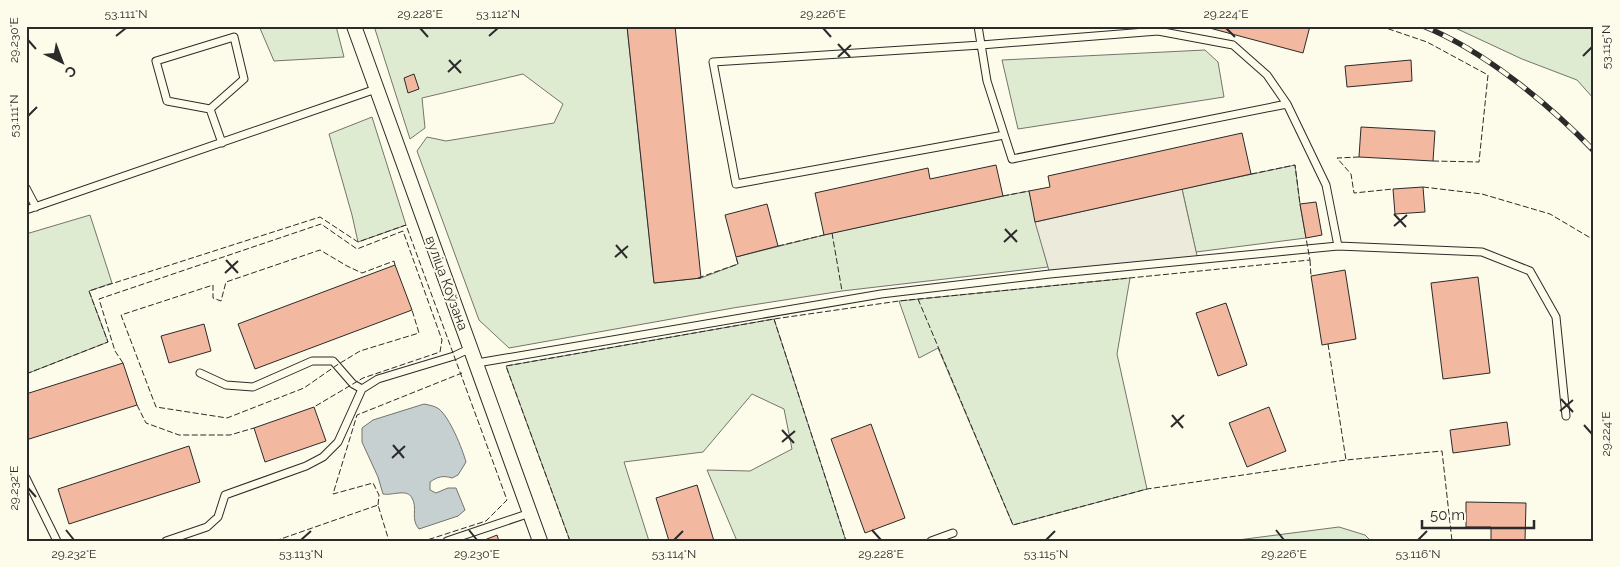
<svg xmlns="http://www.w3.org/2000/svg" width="1620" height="567" viewBox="0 0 1620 567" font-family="Raleway,sans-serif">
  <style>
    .green { fill: #deebd1; stroke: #74746e }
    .parking { fill: #eceadb; stroke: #74746e }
    .water { fill: #c7d0d0; stroke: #74746e }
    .building { fill: #f2b8a0; stroke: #2b2b2b }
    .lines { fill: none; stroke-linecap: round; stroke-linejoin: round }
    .lane-casing { stroke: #2b2b2b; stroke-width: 9 }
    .street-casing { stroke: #2b2b2b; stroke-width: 16 }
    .lane { stroke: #fdfbea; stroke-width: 7 }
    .street { stroke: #fdfbea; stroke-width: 14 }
    .rail-casing { stroke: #2b2b2b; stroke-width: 5.5 }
    .rail { stroke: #fdfbea; stroke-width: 4; stroke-dasharray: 11; stroke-linecap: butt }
    .fence { stroke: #2b2b2b; stroke-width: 1; stroke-dasharray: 6 2.5; stroke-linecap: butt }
    .ticks { fill: none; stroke: #2b2b2b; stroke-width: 2 }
    .labels { text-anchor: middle; stroke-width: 4; stroke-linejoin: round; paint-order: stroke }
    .street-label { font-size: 14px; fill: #2b2b2b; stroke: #fdfbea }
    .neatline { fill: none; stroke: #2b2b2b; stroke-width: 2 }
    .ticks-label { font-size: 12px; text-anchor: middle; fill: #2b2b2b }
  </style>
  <rect width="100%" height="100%" fill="#fdfbea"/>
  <!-- green -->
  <path class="green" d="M259 26H336L344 57 274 61Z
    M374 26H627L654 283 701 278 738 264 736 257 832 233 1003 196 1029 191 1048 267 842 291 733 308 509 348 479 320 417 151 427 137 446 141 554 123 563 104 523 74 422 98 425 128 410 139Z
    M1451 26H1594V99L1577 80 1522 59Z
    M1205 50 1218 62 1224 97 1018 129 1002 60Z
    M372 117 406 225 358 242 352 215 329 134Z
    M1295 165 1300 204 1306 238 1196 252 1182 189Z
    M90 215 112 283 89 291 108 342 26 374V234Z
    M1130 278 1117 354 1147 489 1013 525 938 348 919 358 899 301Z
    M774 319 846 541H737L707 470 750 471 792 449 784 409 752 394 703 452 624 462 649 541H570L506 366Z
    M1339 527 1365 535 1371 541H1230Z"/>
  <!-- parking -->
  <path class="parking" d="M1182 189 1198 260 1050 274 1035 222Z"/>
  <!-- water -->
  <path class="water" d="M424 404C429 405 435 406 439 409 450 418 462 448 466 462L458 475 452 478C443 475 437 477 430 482V490L436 493 448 488H456L465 510 458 516 419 529C410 519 418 508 412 498 407 488 392 496 383 494L378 477 362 442V428L373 420Z"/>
  <!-- building -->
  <path class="building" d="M627 26H675L701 278 654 283Z
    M1202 26H1310L1303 53Z
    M1411 60 1412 81 1347 87 1345 66Z
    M414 74 419 89 408 93 404 78Z
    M1361 127 1435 131 1433 161 1359 157Z
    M1242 133 1251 174 1035 222 1029 191 1050 187 1048 176Z
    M996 165 1003 196 824 235 815 193 928 168 930 179Z
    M1423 187 1425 212 1395 214 1393 189Z
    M1316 202 1322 235 1306 238 1300 204Z
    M767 204 778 246 736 257 725 215Z
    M395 265 412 310 255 369 238 324Z
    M1345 270 1356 339 1322 345 1311 276Z
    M1478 277 1490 373 1443 379 1431 283Z
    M1226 303 1247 365 1218 376 1196 313Z
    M204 324 211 351 169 363 161 336Z
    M123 363 137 405 26 440V394Z
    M314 407 326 441 265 462 254 428Z
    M1269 407 1286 451 1247 467 1229 423Z
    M1507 422 1510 445 1453 453 1450 430Z
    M871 424 905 518 865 533 831 439Z
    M189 446 200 482 69 524 58 489Z
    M697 485 714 541H669L656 498Z
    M1466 502 1526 503 1525 541H1491V527H1466Z
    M497 535 499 541H482Z"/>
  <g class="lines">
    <defs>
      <path id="lane" d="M978 26 987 81 1012 159 1287 104 1326 185 1338 246
        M210 109 167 101 156 61 234 37 244 79 210 109 222 143
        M1004 135 736 184 713 62 981 45 1158 31 1233 45 1267 75 1287 104
        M26 188 36 207
        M26 210 376 89
        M477 363 881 294 1050 274 1338 246 1482 252 1530 271 1556 317 1566 416
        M200 373 226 385 253 387 312 361H333L353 384 362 389
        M26 478 57 541
        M166 541 207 527 218 517 225 495 306 466 323 457 338 442 362 389 378 379 454 356 471 348
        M447 541 530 513
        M931 541 953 533"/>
      <path id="street" d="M354 26 540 541"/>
    </defs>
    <!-- lane casing -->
    <use href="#lane" class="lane-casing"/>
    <!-- street casing -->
    <use href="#street" class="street-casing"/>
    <!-- lane -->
    <use href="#lane" class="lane"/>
    <!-- street -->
    <use href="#street" class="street"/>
    <defs>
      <path id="rail" d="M1423 26C1483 50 1549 104 1594 151"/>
    </defs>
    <!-- rail casing -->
    <use href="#rail" class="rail-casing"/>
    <!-- rail -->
    <use href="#rail" class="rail"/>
    <!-- fence -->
    <path class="fence" d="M1380 26 1427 42 1488 75 1479 162 1433 161
      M1359 157 1337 158 1351 174 1354 193 1393 189
      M1251 174 1295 165 1300 204
      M1423 187 1482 194 1550 214 1594 240
      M1003 196 1029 191
      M832 233 842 291
      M778 246 824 235
      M1310 260 1311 276
      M395 265 394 261 362 273 347 266 320 250 226 282 221 301 213 298V285L121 315 156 407 227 418 304 388 337 365 360 351 419 333 412 310
      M698 278 738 264 736 257
      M918 299 1013 525 1147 489 1346 460
      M774 319 846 541
      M1328 344 1346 460 1442 451 1452 541
      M123 363 115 351 99 299 321 224 357 249 403 231 442 340 440 352 363 378 314 407
      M26 374 108 342 89 291 320 217 358 242 406 225 507 500 486 521 424 541
      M137 405 146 423 179 435H230L254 428
      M378 505 379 495 373 483 333 494 357 415 462 373
      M26 533 30 541
      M275 541 378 505 389 541
      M570 541 506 366 774 319 899 301 1310 260 1306 238"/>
  </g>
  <!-- ticks -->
  <path class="ticks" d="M420 28 428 37M823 28 831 37M1226 28 1235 37M116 36 126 28M489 36 498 28M28 40 36 49M838 44 850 57M1583 56 1592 47M838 57 851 45M449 60 461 73M448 72 461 60M28 116 37 107M1394 214 1406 227M1394 226 1407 215M1005 229 1017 242M1004 242 1017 230M616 245 627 258M615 257 628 246M226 260 238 273M225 273 238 261M1561 399 1573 412M1560 411 1573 400M1172 415 1183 428M1584 425 1592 434M1171 427 1184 415M782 430 794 443M782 442 795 431M393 445 404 458M392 458 405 446M28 488 36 497M66 530 74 540M469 530 477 540M872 530 881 540M1276 530 1284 540M301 540 311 531M674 540 683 531M1046 540 1055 531M1418 540 1427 531"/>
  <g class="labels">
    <!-- street labels -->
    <g class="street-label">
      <text transform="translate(447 283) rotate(70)" y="5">вуліца Коўзана</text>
    </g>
  </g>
  <!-- border -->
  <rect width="1620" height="567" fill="none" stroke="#fdfbea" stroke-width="55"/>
  <!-- north arrow -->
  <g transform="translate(62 62) rotate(138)" stroke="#fdfbea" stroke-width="4" paint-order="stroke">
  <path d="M0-4L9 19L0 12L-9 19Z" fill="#2b2b2b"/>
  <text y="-8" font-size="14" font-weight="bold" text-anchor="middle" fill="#2b2b2b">С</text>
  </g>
  <!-- scale -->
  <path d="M1422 520v8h112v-8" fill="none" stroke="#2b2b2b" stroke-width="2.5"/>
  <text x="1430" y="520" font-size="15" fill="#2b2b2b" stroke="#fdfbea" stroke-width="4" paint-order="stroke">50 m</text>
  <rect x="28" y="28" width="1564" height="512" class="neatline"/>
  <g class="ticks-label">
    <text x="126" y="18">53.111°N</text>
    <text x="420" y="18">29.228°E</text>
    <text x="498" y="18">53.112°N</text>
    <text x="823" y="18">29.226°E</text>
    <text x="1226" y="18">29.224°E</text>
    <text transform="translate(14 40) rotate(-90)" y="4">29.230°E</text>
    <text transform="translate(1606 47) rotate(-90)" y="4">53.115°N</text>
    <text transform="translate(14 116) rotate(-90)" y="4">53.111°N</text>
    <text transform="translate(1606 434) rotate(-90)" y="4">29.224°E</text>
    <text transform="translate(14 488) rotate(-90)" y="4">29.232°E</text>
    <text x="74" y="558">29.232°E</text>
    <text x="301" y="558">53.113°N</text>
    <text x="477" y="558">29.230°E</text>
    <text x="674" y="558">53.114°N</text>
    <text x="881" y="558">29.228°E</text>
    <text x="1046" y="558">53.115°N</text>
    <text x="1284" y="558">29.226°E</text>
    <text x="1418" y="558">53.116°N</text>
  </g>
</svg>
